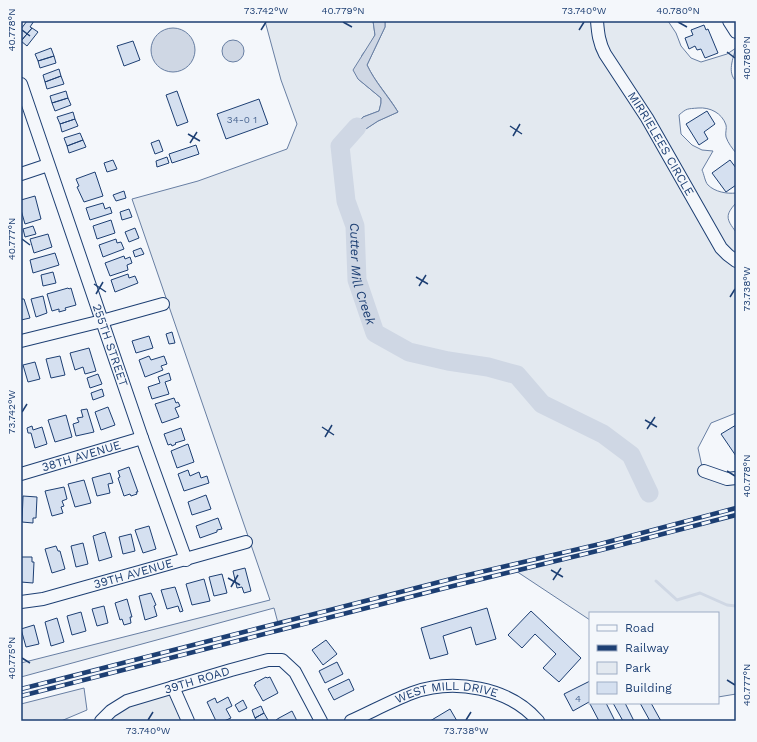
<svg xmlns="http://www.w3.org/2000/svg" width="757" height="742" viewBox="0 0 757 742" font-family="'Work Sans',sans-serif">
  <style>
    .green { fill: #e3e9f0; stroke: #687fa3 }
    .parking { fill: #e3e8f0; stroke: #687fa3 }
    .water { fill: #cfd7e4; stroke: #687fa3 }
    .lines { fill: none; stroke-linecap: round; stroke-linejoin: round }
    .stream { stroke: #cfd7e4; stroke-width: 3 }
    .river { stroke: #cfd7e4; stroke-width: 19 }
    .building { fill: #d5e0f0; stroke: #1d3f73 }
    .minor-casing { stroke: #1d3f73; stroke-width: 14 }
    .minor { stroke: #f4f7fb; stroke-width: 12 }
    .rail-casing { stroke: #1d3f73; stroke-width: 4.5 }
    .rail { stroke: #f4f7fb; stroke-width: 3; stroke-dasharray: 9; stroke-linecap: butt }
    .ticks { fill: none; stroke: #1d3f73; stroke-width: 1.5 }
    .labels { text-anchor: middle; stroke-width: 3; stroke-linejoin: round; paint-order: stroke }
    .number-label { font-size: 10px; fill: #4b6792 }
    .street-label { font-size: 12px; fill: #1d3f73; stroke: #f4f7fb }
    .water-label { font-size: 13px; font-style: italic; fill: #1d3f73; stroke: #f4f7fb }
    .neatline { fill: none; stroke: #1d3f73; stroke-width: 1.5 }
    .ticks-label { font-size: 10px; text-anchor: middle; fill: #1d3f73 }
  </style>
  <rect width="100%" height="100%" fill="#f4f7fb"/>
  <!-- green -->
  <path class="green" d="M265 21H373L375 35 370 45 362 55 358 79 381 98V103L379 111 363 117 341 145 378 121 398 112C388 95 375 82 367 65L385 27V21H668L676 33 681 46 691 58 701 62 727 54 736 48C733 58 727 73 736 81V153C732 148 728 143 726 137 725 133 727 128 726 125 722 113 710 107 698 108 687 109 687 108 679 115L681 134 692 145 702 150 713 151 702 170C704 174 705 182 708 185 715 192 727 194 736 193V203C725 215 726 219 736 232V413L711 423 698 448 703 471 736 478V508L600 544 455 578 278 623 274 608 21 677V663L270 600 132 199 198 181 287 149 297 124 281 80Z
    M736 515V694L718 697V613H590V620L516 571 601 550Z
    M173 687 188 721H101L111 711Z"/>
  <!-- parking -->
  <path class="parking" d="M84 688 87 710 61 721H21V704Z"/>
  <!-- water -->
  <path class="water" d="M373 21H385V27L367 65C375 82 388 96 398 112L378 121 340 146 363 117 379 111 381 103V98L358 79 353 70 375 35Z
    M151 50a22 22 0 1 1 44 0a22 22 0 1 1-44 0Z
    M222 51a11 11 0 1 1 22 0a11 11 0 1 1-22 0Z"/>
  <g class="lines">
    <!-- stream -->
    <path class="stream" d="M656 581 677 600 700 593 727 605 736 606"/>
    <!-- river -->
    <path class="river" id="s1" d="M357 127 340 146 346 201 355 226 357 280 375 333 409 352 448 361 488 367 517 375 542 404 603 434 631 455 649 493"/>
  </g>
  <!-- building -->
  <path class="building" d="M27 21H34L30 27 32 28 21 41V29Z
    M704 25 706 30 708 29 718 53 705 58 701 49 697 50 695 46 689 49 685 38 693 35 691 30Z
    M32 28 38 32 27 46 21 41Z
    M133 41 140 60 124 66 117 46Z
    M51 48 54 56 38 61 35 54Z
    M54 56 56 63 40 68 38 61Z
    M59 69 61 76 45 82 43 75Z
    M61 76 64 84 47 89 45 82Z
    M66 91 68 98 52 103 50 96Z
    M177 91 188 122 177 126 166 95Z
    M68 98 71 105 55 111 52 103Z
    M259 99 268 124 226 139 217 114Z
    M707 111 715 124 704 132 708 139 699 145 686 124Z
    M73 112 75 119 60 124 57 117Z
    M75 119 78 126 62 132 60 124Z
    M80 133 83 140 67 146 64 138Z
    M83 140 86 147 69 153 67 146Z
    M159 140 163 151 155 154 151 143Z
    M196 145 199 154 172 163 169 154Z
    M167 157 169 163 157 167 156 161Z
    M113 160 117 169 107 172 104 163Z
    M730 160 736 168V185L726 192 712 173Z
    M95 172 103 196 84 202 77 187 79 186 76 179Z
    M124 191 126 198 116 201 113 195Z
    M35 196 41 219 25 224 21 210V200Z
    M103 203 105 209 110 207 112 213 90 220 86 208Z
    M129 209 132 217 122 220 120 212Z
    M111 220 115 233 97 239 93 226Z
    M33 226 36 234 25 237 23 229Z
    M135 228 139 238 129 242 125 232Z
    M48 234 52 247 34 253 30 239Z
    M116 239 117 243 121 242 124 249 103 257 99 245Z
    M141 248 144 254 135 257 133 251Z
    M55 253 59 265 33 273 30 260Z
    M124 256 125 259 130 257 132 263 127 265 128 270 110 276 105 263Z
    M53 272 56 283 43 286 41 275Z
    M128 274 129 278 135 276 138 283 115 292 111 280Z
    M68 288 69 289 71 288 76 305 65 308 66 310 59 312V309L52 311 47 294Z
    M43 296 47 313 36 317 31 299Z
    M21 297 22 299H24L30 318 21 320Z
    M172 332 175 343 169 344 166 334Z
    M149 336 153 348 136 353 132 341Z
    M89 348 96 371 85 374 83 367 75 370 70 353Z
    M60 356 65 375 51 378 46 359Z
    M149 356 151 360 164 356 167 364 161 366 163 370 145 377 139 360Z
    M35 362 40 379 28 382 23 365Z
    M169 373 171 380 165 382 169 394 152 399 148 387 160 383 158 377Z
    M98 374 102 384 90 388 87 378Z
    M102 389 104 396 93 400 91 393Z
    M174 398 176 403 178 402 180 406 175 408 179 417 162 423 155 404Z
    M108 407 115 425 101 430 95 412Z
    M87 409 94 432 76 436 73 424 79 422 77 418 83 417 81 410Z
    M66 415 72 437 55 442 48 420Z
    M736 425V456L721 434Z
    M32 426 33 430 42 427 47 444 35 448 31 433H28L27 428Z
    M181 428 185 440 175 443 176 444 172 446 171 444 168 445 164 434Z
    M188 444 194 462 177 468 171 451Z
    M129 467 138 492H136L137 494 131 496 130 494 124 496 118 478 120 477 118 471Z
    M188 470 190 476 199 472 201 478 207 476 209 483 184 491 178 474Z
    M110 473 113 483 108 484 110 493 97 496 92 478Z
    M84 480 91 503 75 507 68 484Z
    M64 487 67 499 62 501 64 506 61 507 63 513 52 516 45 491Z
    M206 495 211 509 192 515 188 502Z
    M23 496 37 497 36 518H33V523L22 522Z
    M218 518 222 529 217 530V532L200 538 196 526Z
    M149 526 156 549 143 553 135 530Z
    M105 532 112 557 99 561 93 536Z
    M131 534 135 551 123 554 119 537Z
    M83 543 88 564 76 567 71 546Z
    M56 546 58 551H60L65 569 52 573 45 549Z
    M21 557H32V562H34L33 583 21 582Z
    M245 568 251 591 244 593 242 587 237 588 233 571Z
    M222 574 227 593 214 596 209 577Z
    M204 579 210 601 192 605 186 584Z
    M175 587 183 611 180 612 178 606 167 609 161 590Z
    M151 593 156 605 154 606 157 616 145 620 139 596Z
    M127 599 132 617H130L131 623 124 625 122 619 120 620 115 603Z
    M104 606 108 623 97 626 92 609Z
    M487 608 496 639 476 645 471 627 443 636 448 654 430 659 421 628Z
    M531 611 581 658 559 682 543 668 556 654 535 634 522 648 508 635Z
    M81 612 86 631 72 635 67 616Z
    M57 618 64 642 51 646 45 622Z
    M34 625 39 644 26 647 21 629Z
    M326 640 337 654 323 665 312 650Z
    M337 662 343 674 325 683 319 671Z
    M266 677 267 678 270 677 278 693 263 701 254 685 256 684 255 683Z
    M349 679 354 690 334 700 328 689Z
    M590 681V703H606L615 721H599L589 702 573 711 564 694Z
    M228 697 232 706 226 709 231 718 224 721H216L207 702 215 698 217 703Z
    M243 700 247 708 239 712 235 705Z
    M613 703H625L634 721H623Z
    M640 703H651L661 721H650Z
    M261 706 264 713 255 718 252 710Z
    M450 709 457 721H430Z
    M292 711 297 721H277L276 720 279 718Z
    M264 713 268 720 257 721 255 718Z"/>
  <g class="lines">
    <defs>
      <g id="minor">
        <path id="s2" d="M597 21C598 33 599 43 605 54L647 118 721 248 728 255 736 261"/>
        <path d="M729 21 736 32"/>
        <path id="s3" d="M21 84 142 438 186 560"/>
        <path d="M21 174 48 165"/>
        <path d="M21 341 102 321 163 304"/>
        <path d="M704 471 727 479 736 478"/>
        <path id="s4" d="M21 474 142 438"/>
        <path id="s5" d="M21 602 43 599 246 542"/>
        <path d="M173 687 188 721"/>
        <path id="s6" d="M101 721 111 711 127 701 231 670 268 660H282L295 672 321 721"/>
        <path id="s7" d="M351 721C371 712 391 701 412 693 453 678 509 687 538 721"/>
      </g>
    </defs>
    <!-- minor casing -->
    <use href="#minor" class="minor-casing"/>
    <!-- minor -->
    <use href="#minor" class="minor"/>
    <defs>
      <path id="rail" d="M21 689 455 578 600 544 736 508
        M21 696 457 585 601 550 736 515"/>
    </defs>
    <!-- rail casing -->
    <use href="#rail" class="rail-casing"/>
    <!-- rail -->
    <use href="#rail" class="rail"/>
  </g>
  <!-- ticks -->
  <path class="ticks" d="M343 22 352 27M678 22 687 27M22 30 30 36M261 30 266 22M579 30 584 22M727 52 735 58M510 126 522 134M188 134 200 141M513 136 520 124M190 143 197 132M22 239 30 245M416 277 428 284M94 284 106 292M419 286 426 275M96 294 103 282M730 297 735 289M22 412 27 404M645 420 657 427M322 427 334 435M647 429 655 417M325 437 332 425M727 471 735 476M551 570 563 577M228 578 240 585M553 580 561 568M231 587 238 575M22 658 30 663M727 680 735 685M148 720 153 712M466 720 471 712"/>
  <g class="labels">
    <!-- number labels -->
    <g class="number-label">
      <text x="242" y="123">34-0 1</text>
      <text x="578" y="702">4</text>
    </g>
    <!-- street labels -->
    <g class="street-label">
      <text dy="4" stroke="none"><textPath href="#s2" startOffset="140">MIRRIELEES CIRCLE</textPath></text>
      <text dy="4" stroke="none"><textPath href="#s3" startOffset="276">255TH STREET</textPath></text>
      <text dy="4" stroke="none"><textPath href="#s4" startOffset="63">38TH AVENUE</textPath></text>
      <text dy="4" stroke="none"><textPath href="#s5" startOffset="116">39TH AVENUE</textPath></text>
      <text dy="4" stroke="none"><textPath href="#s6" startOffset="106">39TH ROAD</textPath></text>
      <text dy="4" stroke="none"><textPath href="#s7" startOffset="102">WEST MILL DRIVE</textPath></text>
    </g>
    <!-- water labels -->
    <g class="water-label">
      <text dy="5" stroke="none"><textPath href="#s1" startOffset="156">Cutter Mill Creek</textPath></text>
    </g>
  </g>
  <!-- border -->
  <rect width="757" height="742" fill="none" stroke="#f4f7fb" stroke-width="44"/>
  <!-- legend -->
  <rect x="589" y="612" width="130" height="92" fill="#f4f7fb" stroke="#9eadc5"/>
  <rect x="597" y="625" width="20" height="6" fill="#f4f7fb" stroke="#9eadc5"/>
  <text x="625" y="632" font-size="12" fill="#1d3f73">Road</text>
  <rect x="597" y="645" width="20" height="6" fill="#1d3f73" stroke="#9eadc5"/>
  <text x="625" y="652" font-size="12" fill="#1d3f73">Railway</text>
  <rect x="597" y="662" width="20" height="12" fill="#e3e9f0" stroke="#9eadc5"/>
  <text x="625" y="672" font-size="12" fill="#1d3f73">Park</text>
  <rect x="597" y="682" width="20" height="12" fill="#d5e0f0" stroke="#9eadc5"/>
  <text x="625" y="692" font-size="12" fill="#1d3f73">Building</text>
  <rect x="22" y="22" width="713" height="698" class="neatline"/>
  <g class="ticks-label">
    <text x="266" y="14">73.742°W</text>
    <text x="343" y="14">40.779°N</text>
    <text x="584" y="14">73.740°W</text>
    <text x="678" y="14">40.780°N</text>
    <text transform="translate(11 30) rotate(-90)" y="4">40.778°N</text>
    <text transform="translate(746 58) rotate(-90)" y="4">40.780°N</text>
    <text transform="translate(11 239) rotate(-90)" y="4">40.777°N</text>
    <text transform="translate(746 289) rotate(-90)" y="4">73.738°W</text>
    <text transform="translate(11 412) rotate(-90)" y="4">73.742°W</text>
    <text transform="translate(746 476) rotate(-90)" y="4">40.778°N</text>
    <text transform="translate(11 658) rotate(-90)" y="4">40.775°N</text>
    <text transform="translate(746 685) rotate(-90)" y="4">40.777°N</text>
    <text x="148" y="734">73.740°W</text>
    <text x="466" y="734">73.738°W</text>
  </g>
</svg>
